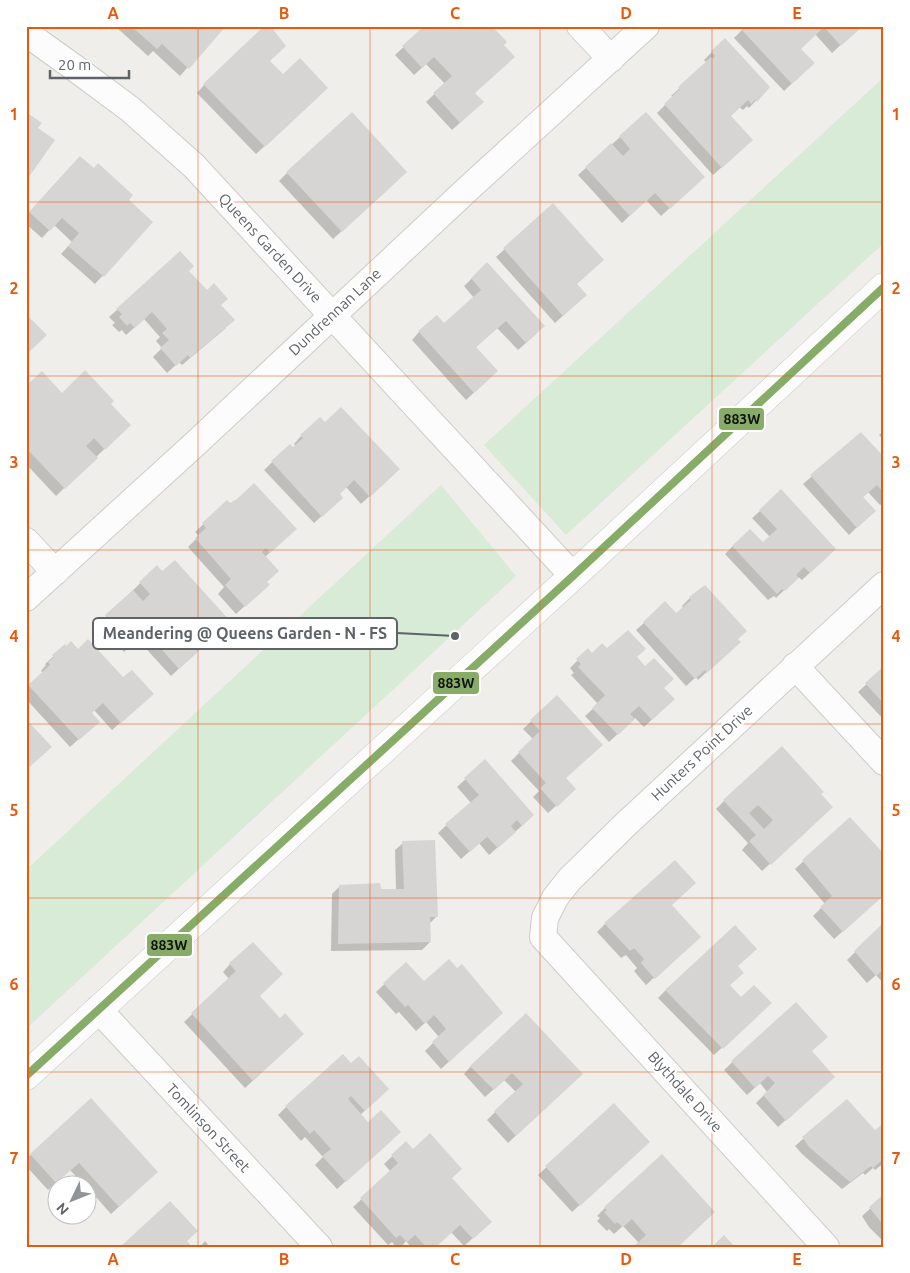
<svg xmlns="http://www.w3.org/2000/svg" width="910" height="1273" viewBox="0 0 910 1273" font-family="Ubuntu,sans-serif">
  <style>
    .green { fill: #d8ebd6 }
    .shadow { fill: #0003 }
    .building { fill: #d6d5d3; fill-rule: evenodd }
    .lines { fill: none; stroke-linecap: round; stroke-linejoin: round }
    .minor-casing { stroke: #cbcccc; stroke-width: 28 }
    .tertiary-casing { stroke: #cbcccc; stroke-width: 29 }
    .minor { stroke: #fdfcfc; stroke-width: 26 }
    .tertiary { stroke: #fdfcfc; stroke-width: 28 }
    .bus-1-casing { stroke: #fff; stroke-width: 11 }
    .bus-1 { stroke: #87ac67; stroke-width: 8 }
    .grid { fill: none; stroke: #e8590c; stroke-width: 1; stroke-opacity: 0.55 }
    .labels { text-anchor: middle; stroke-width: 4.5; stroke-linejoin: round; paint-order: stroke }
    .street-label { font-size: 15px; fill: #5f6368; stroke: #fff }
    .leader { fill: none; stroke: #5f6368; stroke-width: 2 }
    .callout-dot { fill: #5f6368; stroke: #fff; stroke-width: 2 }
    .callout { fill: #fff; stroke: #5f6368; stroke-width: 2 }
    .callout-label { font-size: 16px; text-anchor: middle; font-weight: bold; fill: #5f6368 }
    .line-badge { stroke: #fff; stroke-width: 2 }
    .pale-badge-label { font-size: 14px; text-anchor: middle; font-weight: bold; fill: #111 }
    .neatline { fill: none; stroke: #e8590c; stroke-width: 2 }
    .grid-label { font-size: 16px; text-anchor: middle; font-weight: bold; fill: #e8590c }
  </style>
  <rect width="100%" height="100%" fill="#efeeea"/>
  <!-- green -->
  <path class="green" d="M884 77V243L566 535 484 445Z
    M441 485 516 576 26 1029V870Z"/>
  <!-- shadow -->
  <path class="shadow" d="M115 26H224L180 76 153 51 148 56Z
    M426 26 474 93V110L452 130 426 102 445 84 426 64 414 75 395 55Z
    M746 26H861L832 53 815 34 800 49 805 71 784 91 734 38Z
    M725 39 769 87 749 108 747 106 743 110 739 107 729 116 743 148 713 175 657 113 673 97 671 96 707 63 704 60Z
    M269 61 282 76 319 96 256 154 197 93 204 85Z
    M620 137 695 185 661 216 646 200 622 223 578 175Z
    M72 165 127 200 152 222 95 284 61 254 72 242 54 225 42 238 26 224V216Z
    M287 173 398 180 333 239 279 181Z
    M553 205 576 284 578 302 555 323 496 257Z
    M487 264 536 334 518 350 497 328 475 348 489 379 466 400 412 340 419 332 444 325 474 298 464 286Z
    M188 271 220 305 226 328 182 365 179 362 167 373 153 357 162 348 156 341 160 337 144 319 126 335 122 330 119 332 112 325 115 323 109 317 117 310Z
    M26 388 109 404 129 425 56 496 26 464Z
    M884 430V440L879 435Z
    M861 434 884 459V502L880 505 868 492 862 498 866 518 849 535 803 484Z
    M301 436 391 476 361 504 346 487 338 494 334 505 314 523 264 470 290 445 293 448 296 446 294 444Z
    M227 502 287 537 265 557 260 592 236 614 218 594 224 587 188 547 199 536 195 532Z
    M760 511 827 557 802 580 798 577 776 598 774 596 768 600 725 554 733 546 763 544 770 537 752 518Z
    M157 567 221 630 171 676 138 640 124 652 98 624Z
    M705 586 737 640 731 650 698 680 696 677 686 686 636 630 644 623 676 615 683 608 682 606 690 598Z
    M65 646 78 650 144 702 112 730 94 710 91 713 90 729 70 747 26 699V689L43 673 41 671 46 665 45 664Z
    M588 650 592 654 607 650 636 657 663 688 665 707 644 727 635 718 609 742 585 716 598 704 571 675 574 673 570 668Z
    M884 668V720L858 692Z
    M557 697 566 797 548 813 533 797 539 791 511 761 533 739 523 729Z
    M485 761 525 823 489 855 479 843 461 859 438 833 471 803 457 787Z
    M819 794 823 815 762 871 742 850 748 843 716 809 724 801Z
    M850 819 884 895 834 939 813 916 825 904 795 869Z
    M403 843 436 917 429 924 430 942 422 950 331 951 332 894 340 886 396 890 395 850Z
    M671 905 691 944 646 985 634 971 637 968 626 955 621 958 597 932 605 924Z
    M884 924V984L876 975 867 983 847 960Z
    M230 964 258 996 294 1042 245 1088 184 1022 229 979 223 972Z
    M406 964 424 983 493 1021 441 1069 425 1051 439 1037 426 1022 416 1031 399 1012 396 1014 376 992Z
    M737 967 729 985 741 999 762 1011 714 1055 658 998 666 990Z
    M796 1003 810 1052 825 1084 778 1127 756 1103 767 1092 760 1083 747 1095 724 1070Z
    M351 1065 380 1097 360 1115 368 1123 392 1140 337 1189 315 1165 323 1157 305 1137 301 1141 278 1115 286 1107Z
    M471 1066 573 1082 508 1143 487 1120 516 1092 504 1080 485 1097 464 1074Z
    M91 1100 148 1180 111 1214 88 1188V1186H85L70 1170 48 1190 26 1166V1159Z
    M847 1101 884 1163 875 1170 873 1168 865 1175 863 1173 842 1189 802 1154 795 1146Z
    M614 1105 640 1150 572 1212 538 1175Z
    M406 1143 413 1151 451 1178 483 1229 464 1246 451 1232 435 1247H411L406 1241 401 1247H396L392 1242 388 1245 353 1207 391 1172 384 1164Z
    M884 1196V1242L869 1227 862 1216Z
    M605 1208 706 1220 639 1243 623 1226 614 1234 609 1229 607 1231 597 1221 600 1218 597 1216Z
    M205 1241 210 1247H200Z"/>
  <!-- building -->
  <path class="building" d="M131 26H226L189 69 162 44 157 49Z
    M264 26H267L270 30 272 28 286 46 270 61 283 74 300 58 328 88 265 147 203 84Z
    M424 26H492L507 42 504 45 515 57 475 93 484 102 460 123 433 93 452 76 434 57 422 68 402 46Z
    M744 26H863L841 46 824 27 801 49 815 63 792 84 741 29Z
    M725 38 770 87 757 102 756 99 751 104 748 100 731 116 753 140 722 168 664 104 680 89 678 87 711 57 713 59 715 56 711 51Z
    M26 112 42 123 38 128 55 140 26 181Z
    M352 112 407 172 342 232 286 172Z
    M646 112 705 177 670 209 655 193 630 216 585 167 611 143 623 156 630 149 619 136Z
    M80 156 94 168 98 163 133 195 129 200 153 222 104 277 68 246 79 233 62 218 50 231 29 212Z
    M553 203 604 260 577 284 587 295 563 316 503 248Z
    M180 251 194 266 189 271 207 290 214 283 228 299 221 305 235 320 190 358 188 355 176 366 160 348 169 340 162 333 167 329 152 312 135 328 130 323 127 326 119 317 122 314 116 309Z
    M487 262 545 326 526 343 506 321 476 347 498 371 474 393 418 331 437 315 444 323 481 290 471 278Z
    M26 314 47 335 26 355Z
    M85 370 114 401 111 404 131 425 105 450 94 438 86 446 98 458 65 489 26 448V386L42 371 62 393Z
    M341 407 400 469 370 497 354 480 340 494 343 498 322 517 271 461 290 444 293 447 303 438 300 435 320 417 325 422Z
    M861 432 884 457V493L877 485 863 497 876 511 857 528 810 475Z
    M254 483 297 529 270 553 266 548 262 552 279 571 267 582 270 585 245 607 225 585 231 579 195 538 206 528 202 523 227 500 230 503 237 499Z
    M781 489 836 549 810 573 804 567 796 575 799 578 785 591 782 589 777 594 732 546 750 529 763 542 777 529 759 510Z
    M175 560 231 622 179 669 147 633 133 646 105 615 133 590 143 601 150 594 139 582 157 565 162 571Z
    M705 585 747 631 738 639 741 642 707 673 705 670 695 679 643 622 665 601 676 613 691 600 689 597Z
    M628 630 646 649 637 657 645 666 654 658 674 679 664 688 675 699 652 720 639 706 630 714 635 719 618 735 592 708 605 695 578 667 581 664 576 659 588 648 592 653 602 643 607 648Z
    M88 639 123 677 132 670 154 694 121 723 103 703 92 713 100 722 79 740 28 685 50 665 48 662 54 657 52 655 65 644 66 646 71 641 78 649Z
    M884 666V704L865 683Z
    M557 695 603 745 566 778 576 789 557 807 540 788 546 783 518 752 540 731 530 720Z
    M26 719 52 747 26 770Z
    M782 746 824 792 821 794 833 807 771 865 749 841 756 835 723 800ZM758 805 773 820 764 829 749 813Z
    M485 759 534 815 522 826 517 820 511 826 516 832 498 848 487 837 470 852 445 824 479 795 464 778Z
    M850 817 884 854V895L843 932 820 907 832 896 802 860Z
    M435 840 438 917H430L431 942 338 944 339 885 380 883 381 889H404L402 841Z
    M675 860 696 883 672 905 701 937 655 979 641 963 644 959 634 948 630 951 604 923Z
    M884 922V969L876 976 854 951Z
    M735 925 757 949 738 966 744 973 730 985 741 997 754 985 772 1003 723 1049 665 990Z
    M253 942 283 974 260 996 280 1018 285 1013 304 1034 253 1081 191 1013 236 971 229 963Z
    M449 959 457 968 462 964 503 1013 449 1062 432 1042 446 1029 434 1015 425 1024 408 1005 405 1007 383 983 406 962 424 981Z
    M796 1002 828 1037 812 1051 835 1077 786 1121 763 1095 775 1083 768 1076 755 1088 731 1061Z
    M526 1013 583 1074 516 1136 494 1111 523 1084 512 1073 494 1090 470 1066Z
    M343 1054 351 1063 359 1056 389 1089 365 1111 351 1096 348 1099 368 1122 381 1110 401 1132 346 1182 322 1156 331 1149 314 1130 310 1134 285 1106Z
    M91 1098 158 1172 119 1207 79 1163 56 1183 30 1154Z
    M847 1099 875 1130 884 1123V1164L881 1161 873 1168 871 1166 850 1182 809 1147 802 1137Z
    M614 1103 650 1142 580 1206 545 1166Z
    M430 1133 462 1169 452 1178 492 1222 473 1239 460 1225 436 1247H426L415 1235 407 1242 400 1235 396 1238 360 1198 398 1163 391 1155 406 1141 413 1149Z
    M662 1154 715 1212 678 1247H633L646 1235 632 1219 623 1227 617 1222 615 1224 604 1212 607 1210 604 1207Z
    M884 1194V1226L869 1207Z
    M170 1201 198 1231 187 1241 192 1247H120Z
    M724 1235 735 1247H712Z"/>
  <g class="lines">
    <defs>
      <path id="minor" d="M580 26 611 59
        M26 33 72 66 130 109 194 166 573 576
        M26 541 55 572
        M26 598 196 443 472 185 646 26
        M795 666 884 762
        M98 1009 319 1247
        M826 1247 543 937 545 918 555 898 569 880 626 824 884 585"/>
      <path id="tertiary" d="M26 1076 573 576 884 287"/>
    </defs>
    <!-- minor casing -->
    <use href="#minor" class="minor-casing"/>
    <!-- tertiary casing -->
    <use href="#tertiary" class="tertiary-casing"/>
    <!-- minor -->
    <use href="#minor" class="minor"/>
    <!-- tertiary -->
    <use href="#tertiary" class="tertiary"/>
    <defs>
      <path id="bus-1" d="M26 1076 573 576 884 287"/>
    </defs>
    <!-- bus-1 casing -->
    <use href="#bus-1" class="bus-1-casing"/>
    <!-- bus-1 -->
    <use href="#bus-1" class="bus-1"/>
  </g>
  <!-- grid -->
  <path class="grid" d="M198 26V1247M370 26V1247M540 26V1247M712 26V1247M26 202H884M26 376H884M26 550H884M26 724H884M26 898H884M26 1072H884"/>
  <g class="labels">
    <!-- street labels -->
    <g class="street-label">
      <text transform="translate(270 248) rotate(47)" y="5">Queens Garden Drive</text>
      <text transform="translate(335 312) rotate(-43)" y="5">Dundrennan Lane</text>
      <text transform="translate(702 753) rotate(-43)" y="5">Hunters Point Drive</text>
      <text transform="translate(685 1092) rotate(48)" y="5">Blythdale Drive</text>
      <text transform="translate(208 1128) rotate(47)" y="5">Tomlinson Street</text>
    </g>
  </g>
  <!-- callouts -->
  <path class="leader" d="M455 636L397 633"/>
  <circle class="callout-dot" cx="455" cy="636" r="5"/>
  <rect class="callout" x="93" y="618" width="304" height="31" rx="5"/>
  <g class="callout-label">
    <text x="245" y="639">Meandering @ Queens Garden - N - FS</text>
  </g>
  <g class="line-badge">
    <rect x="718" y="407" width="47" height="24" rx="5" fill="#87ac67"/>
    <rect x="432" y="671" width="48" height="24" rx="5" fill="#87ac67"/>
    <rect x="146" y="933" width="47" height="24" rx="5" fill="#87ac67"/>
  </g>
  <g class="pale-badge-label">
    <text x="742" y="424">883W</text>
    <text x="456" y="688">883W</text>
    <text x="169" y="950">883W</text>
  </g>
  <!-- border -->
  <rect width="910" height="1273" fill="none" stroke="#ffffff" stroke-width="55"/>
  <!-- north arrow -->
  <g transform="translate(72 1200) rotate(227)"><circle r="24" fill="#ffffff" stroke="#bfc1c3"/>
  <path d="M0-4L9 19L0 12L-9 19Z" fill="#919496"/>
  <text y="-8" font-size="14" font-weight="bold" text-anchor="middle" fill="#5f6368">N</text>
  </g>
  <!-- scale -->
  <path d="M50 70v8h79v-8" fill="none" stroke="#5f6368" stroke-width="2.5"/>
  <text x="58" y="70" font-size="15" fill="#5f6368" stroke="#ffffff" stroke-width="4" paint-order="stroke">20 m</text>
  <rect x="28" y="28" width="854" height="1218" class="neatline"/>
  <g class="grid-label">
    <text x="113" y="19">A</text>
    <text x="284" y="19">B</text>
    <text x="455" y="19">C</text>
    <text x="626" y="19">D</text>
    <text x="797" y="19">E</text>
    <text x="14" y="120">1</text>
    <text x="896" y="120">1</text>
    <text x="14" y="294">2</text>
    <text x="896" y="294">2</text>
    <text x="14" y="468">3</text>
    <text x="896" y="468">3</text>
    <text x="14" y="642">4</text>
    <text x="896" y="642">4</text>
    <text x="14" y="816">5</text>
    <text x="896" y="816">5</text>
    <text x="14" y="990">6</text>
    <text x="896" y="990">6</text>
    <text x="14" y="1164">7</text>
    <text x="896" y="1164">7</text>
    <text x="113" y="1265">A</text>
    <text x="284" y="1265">B</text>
    <text x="455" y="1265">C</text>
    <text x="626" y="1265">D</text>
    <text x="797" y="1265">E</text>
  </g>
</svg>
